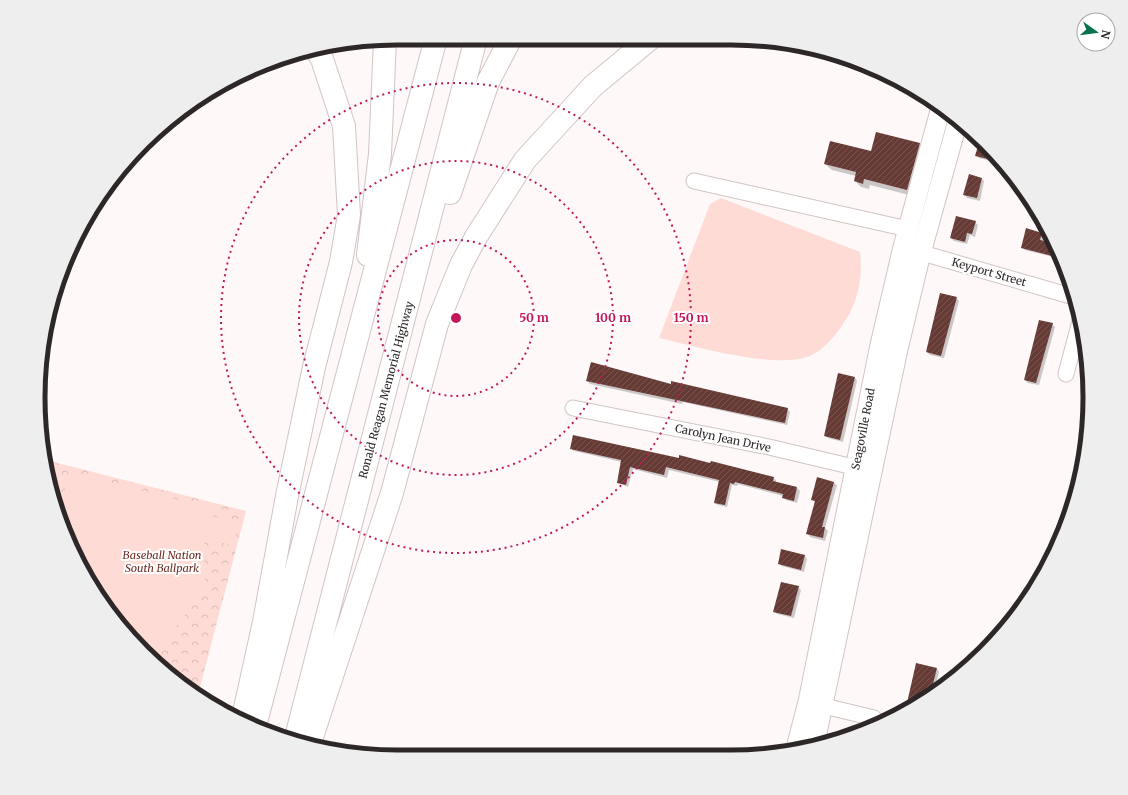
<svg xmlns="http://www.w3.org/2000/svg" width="1128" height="795" viewBox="0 0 1128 795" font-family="Merriweather,serif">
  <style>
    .park { fill: url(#park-crowns) }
    .pitch { fill: #fedbd5 }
    .shadow { fill: #0003 }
    .building { fill: url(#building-hatch) }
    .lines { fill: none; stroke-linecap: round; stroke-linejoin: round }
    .minor-casing { stroke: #d1c4c2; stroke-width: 17 }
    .major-casing { stroke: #d1c4c2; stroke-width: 21 }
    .highway-casing { stroke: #d1c4c2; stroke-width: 24 }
    .minor { stroke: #fff; stroke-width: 15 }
    .major { stroke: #fff; stroke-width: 19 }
    .highway { stroke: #fff; stroke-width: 22 }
    .ring { fill: none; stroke: #c2185b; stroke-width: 2; stroke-dasharray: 2 4 }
    .labels { text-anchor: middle; stroke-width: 4; stroke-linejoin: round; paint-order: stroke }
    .street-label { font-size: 11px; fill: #2d2827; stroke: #fff }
    .park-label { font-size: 11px; font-style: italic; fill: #6c2c24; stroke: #fff }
    .rim { fill: none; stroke: #2d2827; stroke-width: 5 }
    .centre { fill: #c2185b; stroke: #fff; stroke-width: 2 }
    .ring-label { font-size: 12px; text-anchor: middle; font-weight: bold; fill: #c2185b; stroke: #fff; stroke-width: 4; stroke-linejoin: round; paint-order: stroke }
  </style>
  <defs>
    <pattern id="park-crowns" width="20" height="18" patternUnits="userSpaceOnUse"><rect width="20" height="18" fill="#fedbd5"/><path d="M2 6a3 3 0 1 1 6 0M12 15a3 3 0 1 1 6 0" fill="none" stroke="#dabcb7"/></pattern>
    <pattern id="building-hatch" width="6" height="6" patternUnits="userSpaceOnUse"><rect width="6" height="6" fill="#673b35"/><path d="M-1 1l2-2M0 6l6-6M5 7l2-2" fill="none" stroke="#795550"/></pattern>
  </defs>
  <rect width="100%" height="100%" fill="#fef9f8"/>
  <!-- park -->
  <path class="park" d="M46 460 246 511 198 695 179 683 127 635 75 556Z"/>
  <!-- pitch -->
  <path class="pitch" d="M721 198 860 252C863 278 858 303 843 324 835 336 826 347 814 354 782 372 694 346 659 338L710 204Z
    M77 475 216 509 204 544 205 590 160 646 144 650 127 635 75 556 60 509 68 477Z
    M218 515 240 522 232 546 211 539Z
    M165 670 186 673 190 678 188 688Z"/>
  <!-- shadow -->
  <path class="shadow" d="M979 143 992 154 991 161 979 158 976 155Z
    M919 144 926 150 913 196 870 185 869 189 861 187 855 181 856 176 832 170 825 164 872 152Z
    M982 179 984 181 980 201 967 198 965 195Z
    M975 222 978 225 975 237 970 235 967 244 954 241 951 238Z
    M1042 233 1045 236 1043 242 1054 244 1065 268 1056 264 1057 258 1025 250 1022 248Z
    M956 298 959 301 944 358 930 355 927 352Z
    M1052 324 1055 327 1039 385 1028 383 1025 380Z
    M855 378 857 381 843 442 828 438 826 436Z
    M587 381 671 385 787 409 790 412 787 425 683 402 682 404 590 384Z
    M571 448 773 478 776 480V483L797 488 800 491 797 503 786 500 783 496 738 484 737 486 732 485 727 507 718 505 715 503 720 482 669 470 667 478 633 469 628 487 618 482 622 462 574 451Z
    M834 483 837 485 825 528 828 531 825 541 810 537 808 534 815 502 812 499Z
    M805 556 807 559 804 572 782 566 779 564Z
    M798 587 801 590 794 618 777 614 774 611Z
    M937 669 939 672 935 689 911 706 908 703Z"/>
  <!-- building -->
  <path class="building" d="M876 132 920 143 907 190 864 179 863 184 854 181 856 172 824 164 830 141 871 151Z
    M979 142 990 151 988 159 975 156Z
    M969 174 982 178 977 198 963 195Z
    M956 216 976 221 972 234 967 233 965 242 950 238Z
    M1026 228 1042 233 1040 240 1053 243 1060 258 1021 248Z
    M940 293 957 297 941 356 926 352Z
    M1039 320 1053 323 1036 383 1024 380Z
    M591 362 671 384V381L788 408 785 423 586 381Z
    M838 373 855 377 840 440 824 436Z
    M573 435 679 458V455L710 463 711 461 774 477 773 481 797 487 794 501 782 498 783 494 735 482 734 484 730 483 725 505 714 503 719 480 666 467 664 475 630 467 626 485 617 483 621 460 570 449Z
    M817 477 834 482 822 527H825L823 538 806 534 815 501 811 500Z
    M781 549 805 555 801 570 778 564Z
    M781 582 799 586 791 616 773 612Z
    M916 663 937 668 931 692 913 704 907 703Z"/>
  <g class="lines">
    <defs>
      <path id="minor" d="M694 181 908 229
        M912 250 1074 297
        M1066 374 1080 321
        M573 408 769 447 866 470
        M824 706 874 718 873 725"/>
      <path id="major" d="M815 742 898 349 921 253 957 124
        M796 748 808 702 880 345 903 247 940 111"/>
      <path id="highway" d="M450 193 488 82 511 38
        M368 255 380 154 385 40
        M243 717 264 622 287 496 314 367 341 262 349 215 344 126 322 59 316 49
        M255 726 436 38
        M295 741 476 38
        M309 746 392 493 437 324 461 265 476 237 525 160 593 86 651 38"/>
    </defs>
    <!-- minor casing -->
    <use href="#minor" class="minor-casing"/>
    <!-- major casing -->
    <use href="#major" class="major-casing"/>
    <!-- highway casing -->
    <use href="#highway" class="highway-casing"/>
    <!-- minor -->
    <use href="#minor" class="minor"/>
    <!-- major -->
    <use href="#major" class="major"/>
    <!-- highway -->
    <use href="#highway" class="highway"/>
  </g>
  <!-- distance rings -->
  <g class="ring">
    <circle cx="456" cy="318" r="78"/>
    <circle cx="456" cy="318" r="157"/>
    <circle cx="456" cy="318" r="235"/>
  </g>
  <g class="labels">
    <!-- street labels -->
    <g class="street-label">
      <text transform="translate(989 272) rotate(16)" y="4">Keyport Street</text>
      <text transform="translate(386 390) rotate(-75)" y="4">Ronald Reagan Memorial Highway</text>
      <text transform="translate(863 429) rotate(-79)" y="4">Seagoville Road</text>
      <text transform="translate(723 438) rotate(12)" y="4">Carolyn Jean Drive</text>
    </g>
    <!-- park labels -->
    <g class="park-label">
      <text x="162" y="559">Baseball Nation<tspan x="162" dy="13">South Ballpark</tspan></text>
    </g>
  </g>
  <!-- crop -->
  <path d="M0 0H1128V795H0ZM397 45H731A352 352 0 0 1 1083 397V398A352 352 0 0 1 731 750H397A352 352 0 0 1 45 398V397A352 352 0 0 1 397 45Z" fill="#eee" fill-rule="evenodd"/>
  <path class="rim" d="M397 45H731A352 352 0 0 1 1083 397V398A352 352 0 0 1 731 750H397A352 352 0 0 1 45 398V397A352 352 0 0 1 397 45Z"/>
  <circle cx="456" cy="318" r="6" class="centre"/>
  <g class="ring-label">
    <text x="534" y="322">50 m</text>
    <text x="613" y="322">100 m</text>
    <text x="691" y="322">150 m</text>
  </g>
  <!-- north arrow -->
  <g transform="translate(1096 32) rotate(104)"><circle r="19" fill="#ffffff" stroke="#aba9a9"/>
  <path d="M0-3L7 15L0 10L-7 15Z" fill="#07744d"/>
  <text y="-6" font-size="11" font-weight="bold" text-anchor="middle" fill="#2d2827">N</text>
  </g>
</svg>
